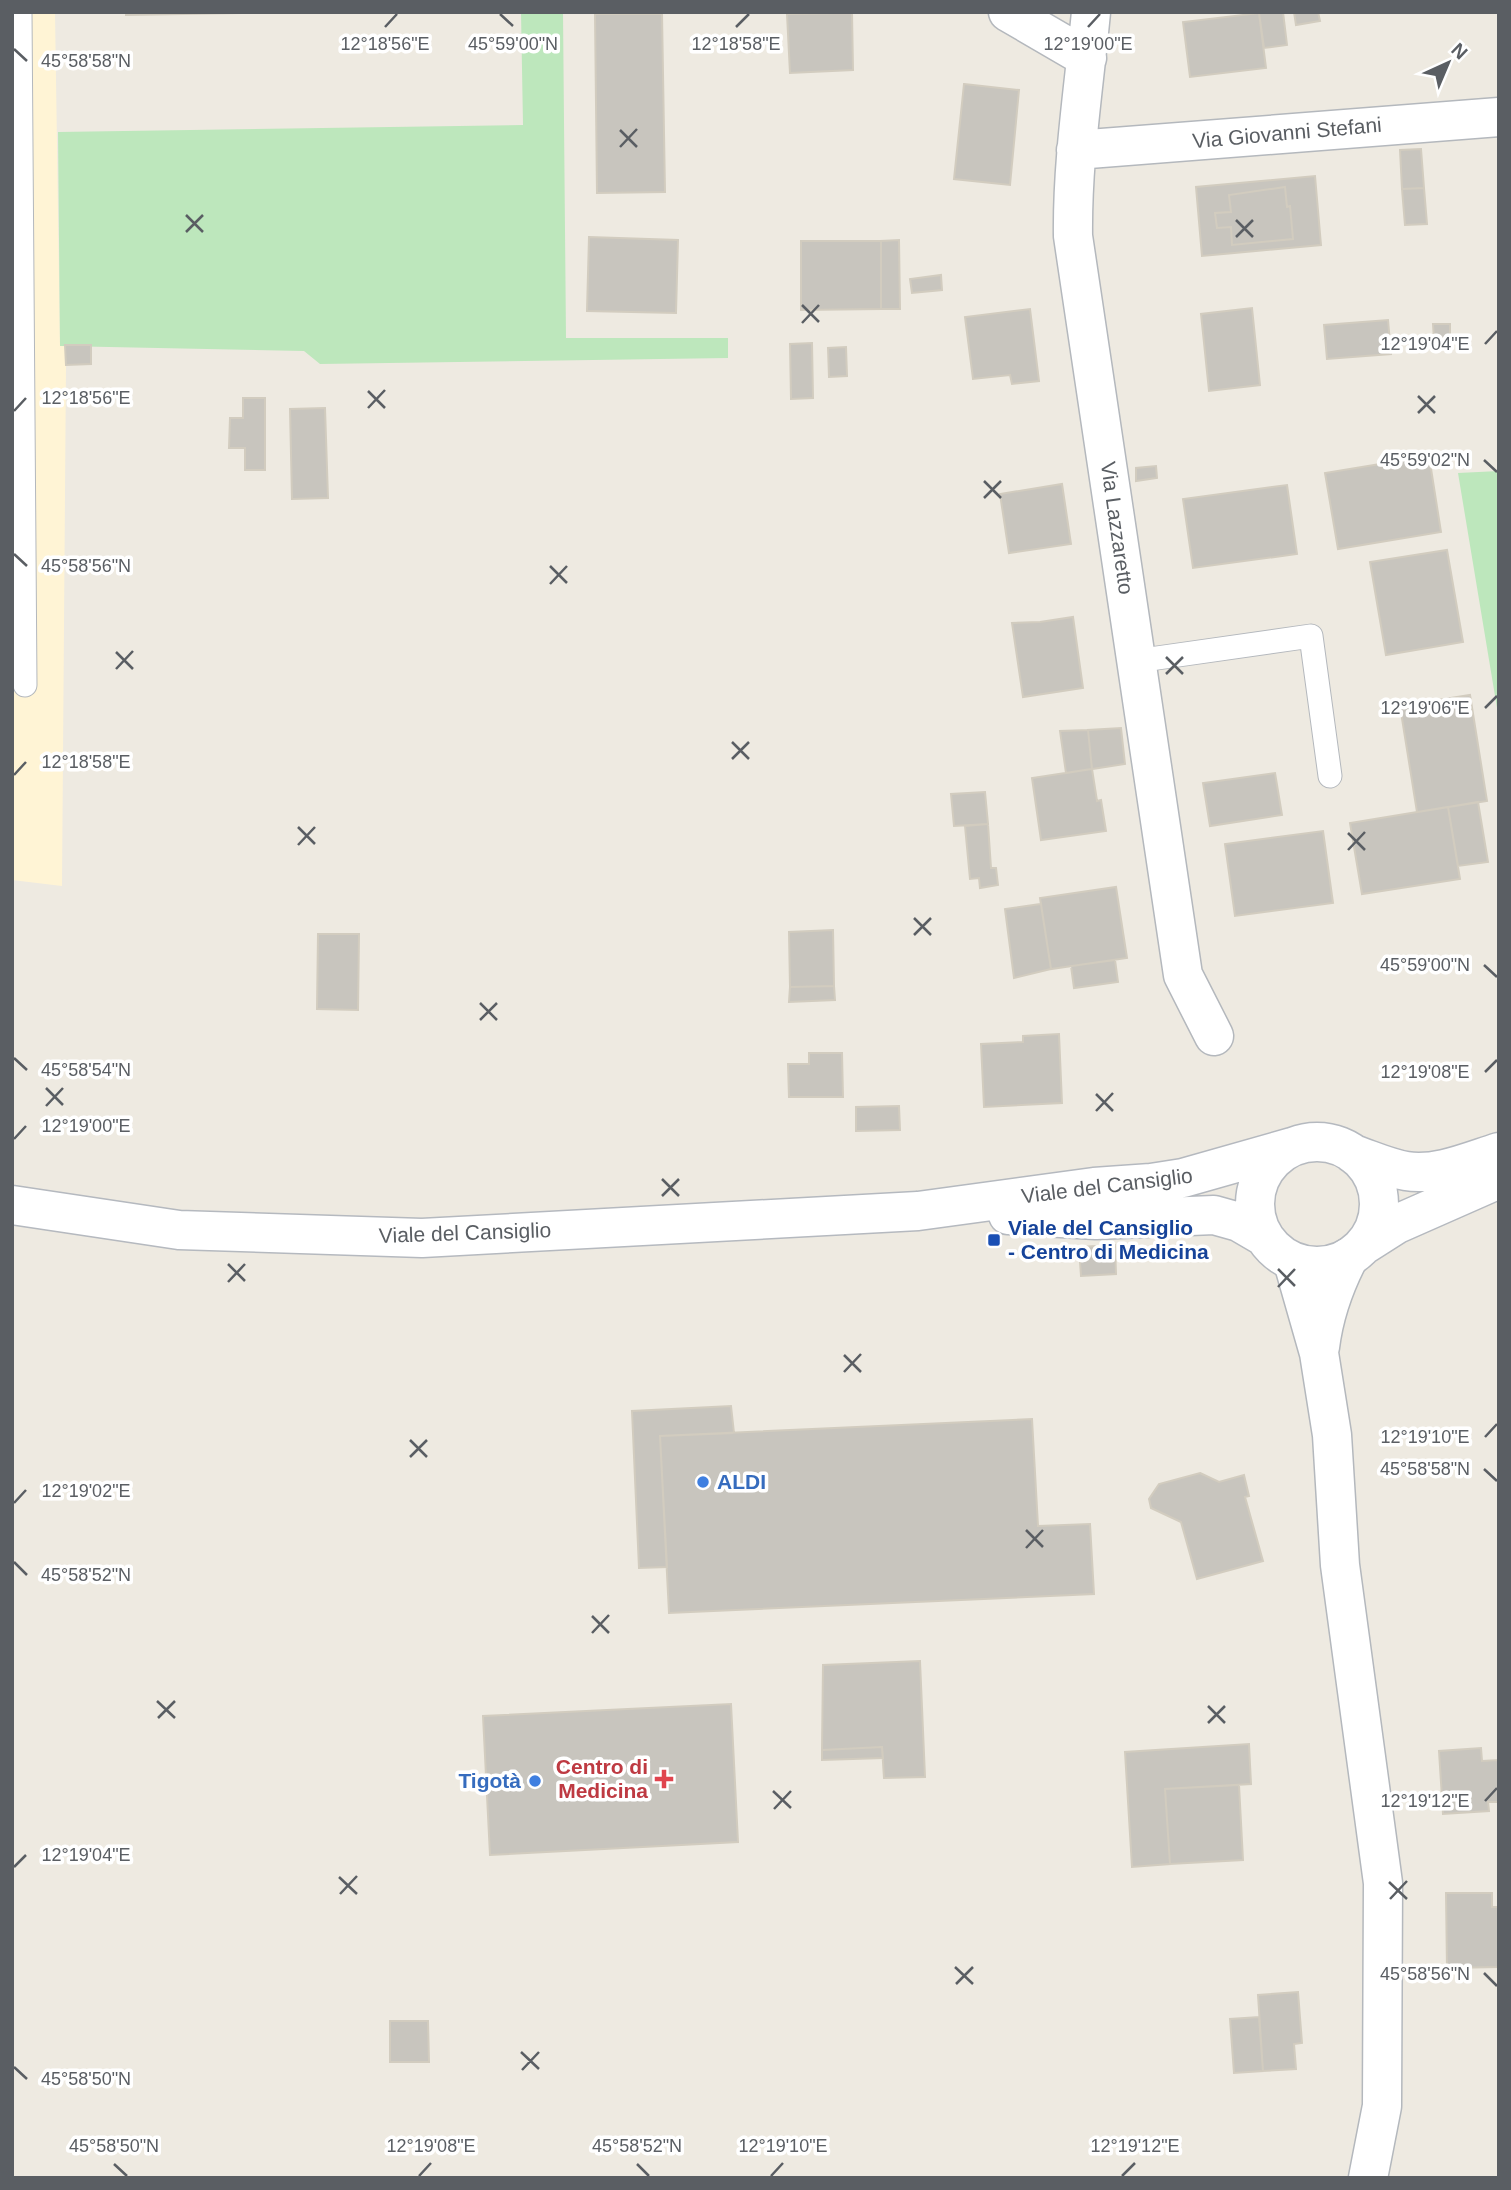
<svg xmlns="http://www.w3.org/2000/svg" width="1511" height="2190" viewBox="0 0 1511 2190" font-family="Arial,sans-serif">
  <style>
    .commercial { fill: #fff4d5 }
    .green { fill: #bde7bc }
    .building { fill: #c8c5be; stroke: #d2ccbf; stroke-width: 2; fill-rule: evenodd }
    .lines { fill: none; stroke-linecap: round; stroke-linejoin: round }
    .lane-casing { stroke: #b4b8bd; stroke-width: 25 }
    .street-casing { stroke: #b4b8bd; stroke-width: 41 }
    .secondary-casing { stroke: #b5b9bf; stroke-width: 41 }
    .lane { stroke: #fff; stroke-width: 23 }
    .street { stroke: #fff; stroke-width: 38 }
    .secondary { stroke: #fff; stroke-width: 38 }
    .ticks { fill: none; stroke: #5a5e63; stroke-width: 2.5 }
    .transit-dot { fill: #1a4fb4; stroke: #fff; stroke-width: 2.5 }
    .shop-dot { fill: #3f7fe0; stroke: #fff; stroke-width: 2.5 }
    .health-dot { fill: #e0444e; stroke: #fff; stroke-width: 2.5 }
    .labels { text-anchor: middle; stroke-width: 7; stroke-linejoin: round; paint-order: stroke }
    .street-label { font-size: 21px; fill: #5a5e63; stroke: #fff }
    .transit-label { font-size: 21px; font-weight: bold; fill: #164399; stroke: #fff; text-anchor: start }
    .shop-label { font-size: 21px; font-weight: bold; fill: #366cbe; stroke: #fff; text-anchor: start }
    .health-label { font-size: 21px; font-weight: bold; fill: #be3a42; stroke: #fff; text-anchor: end }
    .ticks-label { font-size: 18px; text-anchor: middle; fill: #5a5e63; stroke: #fff; stroke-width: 7; stroke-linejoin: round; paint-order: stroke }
  </style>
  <rect width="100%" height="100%" fill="#eeeae1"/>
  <!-- commercial -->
  <path class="commercial" d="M12 12H55L60 345H65L66 365 62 886 12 880Z"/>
  <!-- green -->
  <path class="green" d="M521 12H563L566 338H728V358L320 364 304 351 60 346 58 132 523 125Z
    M1499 471V720L1458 473Z"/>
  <!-- building -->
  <path class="building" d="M126 12H298L126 15Z
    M1283 12 1287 45 1264 48 1259 13Z
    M1294 12H1318L1320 21 1296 25Z
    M852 13 853 70 790 73 787 14Z
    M1259 13 1266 68 1190 77 1183 22Z
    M595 14H662L665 192 597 193Z
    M964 84 1019 90 1010 185 954 179Z
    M1421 149 1424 188 1402 189 1400 150Z
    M1315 176 1321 245 1202 256 1196 187ZM1285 187 1287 207 1290 206 1293 239 1232 245 1231 227 1217 228 1215 213 1231 212 1229 195Z
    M1285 187 1287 207 1290 206 1293 239 1232 245 1231 227 1217 228 1215 213 1231 212 1229 195Z
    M1424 188 1427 224 1405 225 1402 189Z
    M589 237 678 240 676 313 587 311Z
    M899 240 900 309H881V241Z
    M801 241H881V309L801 310Z
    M941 275 942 290 912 293 910 279Z
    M1252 308 1260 385 1209 391 1201 314Z
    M1030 309 1039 381 1012 384 1010 375 973 379 965 317Z
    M1388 320 1391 354 1327 359 1324 325Z
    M1433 324H1450V339L1434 340Z
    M812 343 813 398 791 399 790 344Z
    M65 345H91V364L66 365Z
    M846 347 847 376 829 377 828 348Z
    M243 398H265V470H245V448H229L230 418H243Z
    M325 408 328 498 292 499 290 409Z
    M1429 456 1441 532 1338 549 1325 473Z
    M1156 466 1157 478 1136 481V468Z
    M1062 484 1071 544 1009 553 1000 494Z
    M1287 485 1297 554 1193 568 1183 499Z
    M1447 550 1463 642 1386 655 1370 562Z
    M1073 617 1083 688 1023 697 1012 623 1040 622Z
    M1470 695 1487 801 1417 812 1400 706Z
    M1121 728 1125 764 1092 769 1088 730Z
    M1088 730 1092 769 1066 773 1060 731Z
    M1092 769 1097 801 1101 800 1106 831 1041 840 1032 778Z
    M1275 773 1282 815 1210 826 1203 783Z
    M985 792 988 824 954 826 951 794Z
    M1478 802 1488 862 1458 866 1448 807Z
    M1448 807 1460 879 1362 894 1350 823Z
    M988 824 991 868H996L998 885 980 888 979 878 970 879 965 826Z
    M1323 831 1333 903 1235 916 1225 844Z
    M1116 887 1127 958 1051 969 1040 898Z
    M1041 904 1051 969 1014 978 1005 909Z
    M833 930 834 986 790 987 789 932Z
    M318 934H359L358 1010 317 1009Z
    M1115 960 1118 982 1074 988 1071 966Z
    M834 986 835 1000 789 1002 790 987Z
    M1059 1034 1062 1103 984 1107 981 1044 1023 1042V1036Z
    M809 1053H842L843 1097H789L788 1064H809Z
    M899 1106 900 1130 856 1131V1107Z
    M1115 1245 1116 1274 1081 1276 1079 1247Z
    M731 1406 734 1433 660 1436 667 1567 639 1568 632 1411Z
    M1032 1419 1038 1526 1090 1524 1094 1594 669 1613 660 1436Z
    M1200 1473 1219 1482 1244 1475 1249 1496 1245 1497 1263 1561 1197 1579 1181 1522 1151 1508 1149 1499 1159 1484Z
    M920 1661 925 1777 884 1778 882 1747 822 1750 823 1665Z
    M731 1704 738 1842 490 1855 483 1716Z
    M1249 1744 1251 1784 1165 1789 1170 1864 1132 1867 1125 1752Z
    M882 1747 883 1758 822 1760V1750Z
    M1481 1748 1482 1761 1499 1760V1802H1488L1489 1811 1443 1814 1439 1751Z
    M1239 1785 1243 1860 1170 1864 1165 1789Z
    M1446 1893H1492V1907H1499V1967L1447 1968Z
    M1298 1992 1302 2043 1294 2044 1296 2069 1263 2071 1258 1995Z
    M1259 2017 1263 2071 1234 2073 1230 2019Z
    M390 2021H428L429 2062H390Z"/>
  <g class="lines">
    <defs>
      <path id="lane" d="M20 12 25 685
        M1136 661 1311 636 1330 776"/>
      <path id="street" d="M1008 12 1087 58
        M1091 12C1084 87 1072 161 1073 236L1183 975 1214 1036
        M1076 150 1499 117
        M1293 1262 1319 1353 1332 1435 1340 1565 1383 1883 1382 2106 1368 2178
        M1320 1347C1324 1314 1334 1286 1349 1257"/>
      <path id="secondary" d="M1255 1204a62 62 0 1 1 124 0a62 62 0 1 1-124 0Z
        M1353 1154C1371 1160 1388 1168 1406 1171 1437 1176 1470 1161 1499 1152
        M12 1205 179 1230 422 1238 918 1211 1094 1187 1151 1183 1183 1178 1292 1147
        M1008 1215 1096 1220 1214 1215 1239 1222 1263 1236
        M1364 1245 1397 1224 1499 1179"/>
    </defs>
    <!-- lane casing -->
    <use href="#lane" class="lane-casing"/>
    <!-- street casing -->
    <use href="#street" class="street-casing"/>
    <!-- secondary casing -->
    <use href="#secondary" class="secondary-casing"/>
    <!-- lane -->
    <use href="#lane" class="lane"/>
    <!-- street -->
    <use href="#street" class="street"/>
    <!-- secondary -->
    <use href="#secondary" class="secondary"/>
  </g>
  <!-- ticks -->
  <path class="ticks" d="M500 14 513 26M385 27 397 14M736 27 749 14M1088 27 1100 14M14 49 27 61M620 130 637 147M620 147 637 129M186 215 203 232M1236 220 1253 237M186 232 203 215M1236 237 1253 220M802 305 819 322M802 323 819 305M1485 344 1497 331M368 391 385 408M1418 396 1435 413M368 408 385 390M14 411 26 398M1418 413 1435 396M1484 460 1497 472M984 481 1001 498M984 498 1001 481M14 554 27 566M550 566 567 583M550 584 567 566M116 652 133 669M1166 657 1183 674M116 669 133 651M1166 674 1183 657M1485 708 1497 696M732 742 749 759M732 759 749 742M14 775 26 762M298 827 315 844M1348 833 1365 850M298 845 315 827M1348 850 1365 832M914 918 931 935M914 935 931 918M1484 965 1497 977M480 1003 497 1020M480 1020 497 1003M14 1058 27 1070M1485 1072 1497 1060M46 1088 63 1105M1096 1094 1113 1111M46 1106 63 1088M1096 1111 1113 1093M14 1139 26 1126M662 1179 679 1196M662 1196 679 1179M228 1264 245 1281M1278 1269 1295 1286M228 1282 245 1264M1278 1287 1295 1269M844 1355 861 1372M844 1372 861 1354M1485 1437 1497 1424M410 1440 427 1457M410 1457 427 1440M1484 1469 1497 1481M14 1503 26 1490M1026 1530 1043 1547M1026 1548 1043 1530M14 1562 27 1575M592 1616 609 1633M592 1633 609 1615M157 1701 175 1718M1208 1706 1225 1723M158 1718 175 1701M1208 1723 1225 1706M773 1791 791 1808M1485 1801 1497 1788M774 1809 791 1791M14 1867 26 1855M339 1877 357 1894M1389 1882 1407 1899M340 1894 357 1876M1390 1899 1407 1881M955 1967 973 1984M1484 1973 1497 1986M956 1984 973 1967M521 2052 539 2069M14 2067 27 2079M522 2070 539 2052M114 2164 127 2176M637 2164 649 2176M419 2176 431 2163M771 2176 783 2163M1122 2176 1135 2163"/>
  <!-- markers -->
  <rect class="transit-dot" x="987" y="1233" width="14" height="14" rx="3.5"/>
  <g class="shop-dot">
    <circle cx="703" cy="1482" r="7"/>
    <circle cx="535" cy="1781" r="7"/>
  </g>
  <path class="health-dot" d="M660.5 1768.5h7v7h7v7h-7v7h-7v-7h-7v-7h7z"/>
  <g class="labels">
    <!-- street labels -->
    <g class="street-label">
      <text transform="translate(1287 133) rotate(-5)" y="7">Via Giovanni Stefani</text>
      <text transform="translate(1117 528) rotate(82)" y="7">Via Lazzaretto</text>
      <text transform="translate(1107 1186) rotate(-7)" y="7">Viale del Cansiglio</text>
      <text transform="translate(465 1233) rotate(-2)" y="7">Viale del Cansiglio</text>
    </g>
    <!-- transit labels -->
    <g class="transit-label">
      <text x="1008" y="1235">Viale del Cansiglio<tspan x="1008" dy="24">- Centro di Medicina</tspan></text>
    </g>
    <!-- shop labels -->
    <g class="shop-label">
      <text x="717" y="1489">ALDI</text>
      <text x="521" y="1788" text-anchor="end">Tigotà</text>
    </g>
    <!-- health labels -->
    <g class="health-label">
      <text x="648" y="1774">Centro di<tspan x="648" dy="24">Medicina</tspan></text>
    </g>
  </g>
  <g class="ticks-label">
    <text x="513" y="50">45°59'00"N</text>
    <text x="385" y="50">12°18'56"E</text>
    <text x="736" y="50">12°18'58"E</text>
    <text x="1088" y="50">12°19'00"E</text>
    <text x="86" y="67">45°58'58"N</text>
    <text x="1425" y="350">12°19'04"E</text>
    <text x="86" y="404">12°18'56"E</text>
    <text x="1425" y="466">45°59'02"N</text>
    <text x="86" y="572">45°58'56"N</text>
    <text x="1425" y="714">12°19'06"E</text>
    <text x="86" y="768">12°18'58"E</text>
    <text x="1425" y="971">45°59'00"N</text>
    <text x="86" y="1076">45°58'54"N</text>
    <text x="1425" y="1078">12°19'08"E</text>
    <text x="86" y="1132">12°19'00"E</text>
    <text x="1425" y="1443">12°19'10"E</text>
    <text x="1425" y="1475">45°58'58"N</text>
    <text x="86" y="1497">12°19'02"E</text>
    <text x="86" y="1581">45°58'52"N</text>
    <text x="1425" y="1807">12°19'12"E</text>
    <text x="86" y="1861">12°19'04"E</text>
    <text x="1425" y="1980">45°58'56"N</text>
    <text x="86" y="2085">45°58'50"N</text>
    <text x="431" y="2152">12°19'08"E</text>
    <text x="783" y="2152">12°19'10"E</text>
    <text x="1135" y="2152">12°19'12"E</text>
    <text x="114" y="2152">45°58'50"N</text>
    <text x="637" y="2152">45°58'52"N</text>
  </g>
  <!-- border -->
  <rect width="1511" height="2190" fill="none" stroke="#5a5e63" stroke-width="28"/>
  <!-- north arrow -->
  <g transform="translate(1448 63) rotate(44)" stroke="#ffffff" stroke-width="5" paint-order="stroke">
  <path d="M0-5L12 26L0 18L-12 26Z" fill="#5a5e63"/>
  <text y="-10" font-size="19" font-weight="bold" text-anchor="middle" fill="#5a5e63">N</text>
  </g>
</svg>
